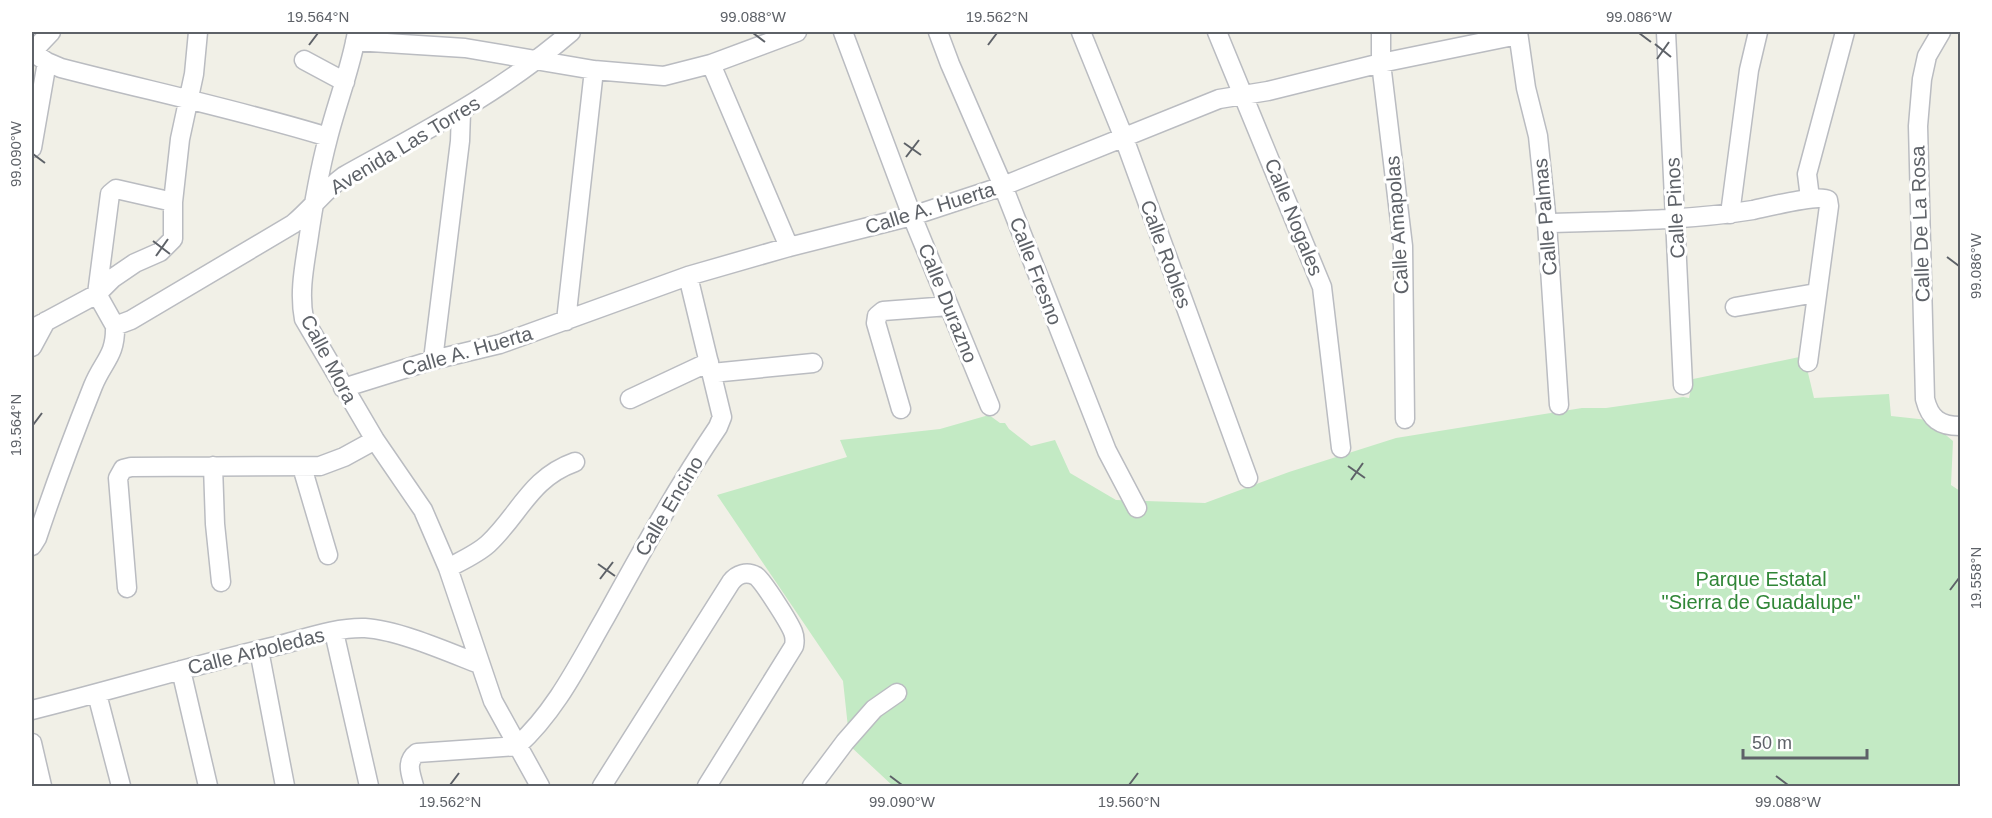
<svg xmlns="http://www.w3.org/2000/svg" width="1992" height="818" viewBox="0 0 1992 818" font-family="Arial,sans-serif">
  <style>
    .green { fill: #c3eac4 }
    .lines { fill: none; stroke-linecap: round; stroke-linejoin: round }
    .street-casing { stroke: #babcc1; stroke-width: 21 }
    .street { stroke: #fff; stroke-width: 18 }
    .ticks { fill: none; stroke: #5e6268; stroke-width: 2 }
    .labels { text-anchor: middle; stroke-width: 6; stroke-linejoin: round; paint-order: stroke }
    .street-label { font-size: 20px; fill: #5e6268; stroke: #fff }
    .park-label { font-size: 20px; fill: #308637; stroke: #fff }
    .neatline { fill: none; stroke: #5e6268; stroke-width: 2 }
    .ticks-label { font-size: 15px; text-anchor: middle; fill: #5e6268 }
  </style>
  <rect width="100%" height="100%" fill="#f1f0e7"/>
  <!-- green -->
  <path class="green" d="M1804 356 1814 398 1889 394 1891 416 1928 420 1953 441 1951 485 1960 491V786H893L850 746 843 681 717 495 847 457 840 440 940 429 989 415 1000 423H1005L1009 429 1031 446 1055 440 1070 473 1116 500 1205 503 1289 472 1396 438 1582 408H1606L1683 397 1689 398 1693 379Z"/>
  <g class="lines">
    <defs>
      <path id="street" d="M357 32C351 68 337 102 328 138 319 172 313 207 308 242 304 268 299 293 304 319L375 440 423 510 448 568 493 701 540 786
        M843 32 912 216 990 406
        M938 32 950 64 1003 186 1107 451 1137 508
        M1081 32 1124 138 1248 478
        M1217 32 1322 287 1341 448
        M1381 32V63L1403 246 1405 419
        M1518 32 1526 88 1538 136 1547 223 1559 405
        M1666 32 1683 385
        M1941 32 1927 56 1922 79 1918 126 1925 399C1930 419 1940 426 1960 426
        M355 41 465 48 594 70 664 76 711 64 797 32
        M32 52 47 62 61 68C150 91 240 110 328 137
        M32 52 51 32
        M304 60 345 82
        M711 64 789 247
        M32 148 47 62
        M1810 198 1807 174 1845 32
        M173 202 116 189 110 194 97 294 115 326 131 320 293 224C311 209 325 190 344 176 425 131 500 93 571 32
        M1730 214 1749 70 1758 32
        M1547 223C1616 221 1685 221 1753 210 1767 207 1818 194 1828 200L1829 206 1808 362
        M1735 307 1816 293
        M566 321 594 70
        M32 329 97 294 113 278 135 263 160 252 173 239V202L180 139 194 74 198 32
        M32 347 46 321
        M433 360 460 141 461 112
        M712 373 813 363
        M343 388 433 360 500 344 688 276 789 247 912 216 1003 186 1219 99 1268 91 1381 63 1518 35
        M630 399 709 362
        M901 409 876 323 877 316 883 311 949 306
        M213 466 215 524 221 582
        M302 467 328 555
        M32 546 37 538C54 487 73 436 93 386 103 361 116 356 115 326
        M448 568C461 561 477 554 488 544 520 514 530 478 575 462
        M127 588 118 478 123 469 131 467 320 466 344 457 375 440
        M334 632 369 786
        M259 650 285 786
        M181 670 208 786
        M97 694 121 786
        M32 710C113 690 194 665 276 646 304 639 336 627 365 628 398 630 448 652 479 664
        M32 743 42 786
        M414 786C411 774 405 762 417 753L517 746C556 711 579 663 605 618 641 553 676 489 718 427L722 417 688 276
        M602 786 731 582C737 574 747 571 756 576 763 581 789 622 793 632 795 637 795 641 794 646L707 786
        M812 786 845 742 874 709 897 693"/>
    </defs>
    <!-- street casing -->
    <use href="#street" class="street-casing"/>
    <!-- street -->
    <use href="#street" class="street"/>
  </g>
  <!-- ticks -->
  <path class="ticks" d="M753 33 765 42M1639 33 1651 42M1655 44 1671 57M309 45 318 33M988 45 997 33M1657 59 1669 42M904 143 921 155M33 154 45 163M906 157 919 140M153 241 170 254M156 256 168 239M1947 257 1959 266M33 425 42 413M1348 466 1365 478M1351 480 1363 463M598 564 615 576M600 579 613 562M1950 590 1959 578M890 776 902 785M1776 776 1788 785M450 785 459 773M1129 785 1138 773"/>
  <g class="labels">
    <!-- street labels -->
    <g class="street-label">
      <text transform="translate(405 145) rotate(-31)" y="7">Avenida Las Torres</text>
      <text transform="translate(930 208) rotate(-17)" y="7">Calle A. Huerta</text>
      <text transform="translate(1675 208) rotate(-93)" y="7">Calle Pinos</text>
      <text transform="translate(1294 217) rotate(68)" y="7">Calle Nogales</text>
      <text transform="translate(1545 217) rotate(-95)" y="7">Calle Palmas</text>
      <text transform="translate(1920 224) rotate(-92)" y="7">Calle De La Rosa</text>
      <text transform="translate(1397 225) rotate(-94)" y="7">Calle Amapolas</text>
      <text transform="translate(1166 254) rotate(70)" y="7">Calle Robles</text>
      <text transform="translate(1036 271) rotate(69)" y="7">Calle Fresno</text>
      <text transform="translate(948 303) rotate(68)" y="7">Calle Durazno</text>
      <text transform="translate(467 351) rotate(-16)" y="7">Calle A. Huerta</text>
      <text transform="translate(329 359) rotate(62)" y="7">Calle Mora</text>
      <text transform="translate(669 506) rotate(-59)" y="7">Calle Encino</text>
      <text transform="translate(256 651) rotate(-14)" y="7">Calle Arboledas</text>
    </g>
    <!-- park labels -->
    <g class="park-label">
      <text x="1761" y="586">Parque Estatal<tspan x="1761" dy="23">"Sierra de Guadalupe"</tspan></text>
    </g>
  </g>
  <!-- border -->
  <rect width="1992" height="818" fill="none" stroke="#ffffff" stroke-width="66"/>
  <!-- scale -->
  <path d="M1743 749v9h124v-9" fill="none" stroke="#5e6268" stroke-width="3"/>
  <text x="1752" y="749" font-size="18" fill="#5e6268" stroke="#ffffff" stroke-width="4.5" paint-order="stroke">50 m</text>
  <rect x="33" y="33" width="1926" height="752" class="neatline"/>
  <g class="ticks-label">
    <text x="318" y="22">19.564°N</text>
    <text x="753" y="22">99.088°W</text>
    <text x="997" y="22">19.562°N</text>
    <text x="1639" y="22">99.086°W</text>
    <text transform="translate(16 154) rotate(-90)" y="5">99.090°W</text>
    <text transform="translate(1976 266) rotate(-90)" y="5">99.086°W</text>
    <text transform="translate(16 425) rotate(-90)" y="5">19.564°N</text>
    <text transform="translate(1976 578) rotate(-90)" y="5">19.558°N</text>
    <text x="450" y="807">19.562°N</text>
    <text x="902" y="807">99.090°W</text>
    <text x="1129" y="807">19.560°N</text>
    <text x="1788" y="807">99.088°W</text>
  </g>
</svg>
